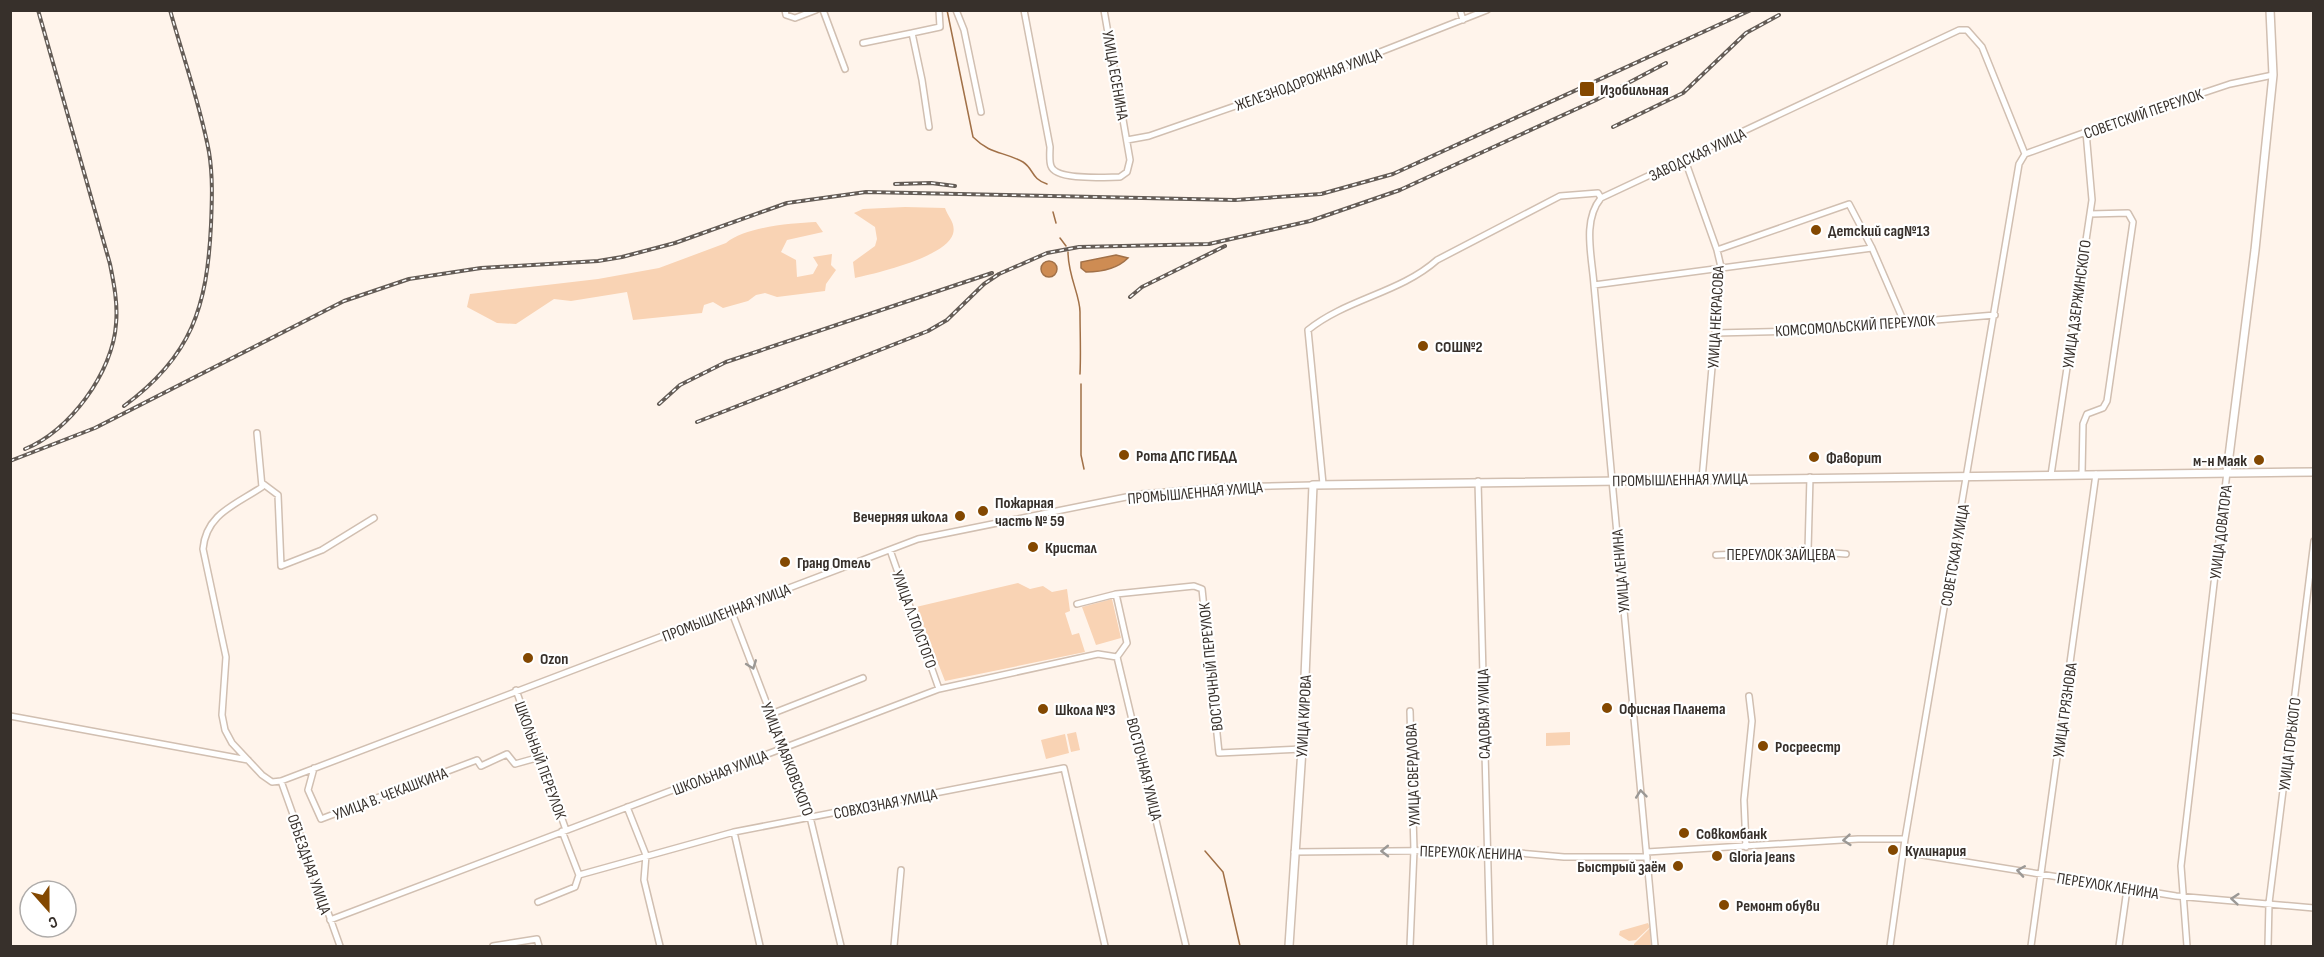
<svg xmlns="http://www.w3.org/2000/svg" width="2324" height="957" viewBox="0 0 2324 957" font-family="'Sofia Sans Condensed',sans-serif">
  <style>
    .green { fill: #f9d3b4 }
    .water { fill: #ce8c53; stroke: #a17047; stroke-width: 1.5 }
    .lines { fill: none; stroke-linecap: round; stroke-linejoin: round }
    .stream { stroke: #a17047; stroke-width: 1.5 }
    .minor-casing { stroke: #d1bfb1; stroke-width: 8 }
    .major-casing { stroke: #d1bfb1; stroke-width: 10 }
    .minor { stroke: #fff; stroke-width: 5 }
    .major { stroke: #fff; stroke-width: 7 }
    .rail-casing { stroke: #645c56; stroke-width: 4 }
    .rail { stroke: #fff; stroke-width: 1.5; stroke-dasharray: 4.5; stroke-linecap: butt }
    .oneway { stroke: #9b9895 }
    .poi-dot { fill: #834801; stroke: #fff; stroke-width: 2 }
    .labels { text-anchor: middle; stroke-width: 4.5; stroke-linejoin: round; paint-order: stroke }
    .street-label { font-size: 16px; fill: #37302b; stroke: #fff }
    .poi-label { font-size: 16px; font-weight: bold; fill: #37302b; stroke: #fff; text-anchor: start }
  </style>
  <rect width="100%" height="100%" fill="#fff4eb"/>
  <!-- green -->
  <path class="green" d="M905 207 945 208C948 217 956 223 953 234 946 257 877 273 855 278L853 262 875 246 877 239 875 227 854 213 863 209Z
    M816 222 823 232 787 240 781 252 796 260 797 277 813 274 818 265 813 257 832 254 831 265 836 270 826 284 825 291 777 297 765 293 756 295 748 301 723 308 713 302 704 305 702 313 633 320 627 292 571 301 554 299 516 324 497 323 467 307 470 294 598 279 659 268 726 243C745 227 791 223 816 222Z
    M1018 583 1030 589 1043 586 1052 592 1067 589 1070 611 1065 613 1072 635 1079 633 1085 652 945 681 916 607Z
    M1112 599 1121 638 1096 645 1082 607Z
    M1076 732 1080 750 1071 752 1067 734Z
    M1570 732V745L1546 746V733Z
    M1065 734 1069 753 1046 759 1041 740Z
    M1648 923 1650 927 1636 940 1629 941 1619 935 1620 931Z
    M1650 928 1651 946H1634V944Z"/>
  <!-- water -->
  <path class="water" d="M1116 255 1128 258C1117 269 1100 272 1086 272L1081 268V262Z
    M1041 269a8 8 0 1 1 16 0a8 8 0 1 1-16 0Z"/>
  <g class="lines">
    <!-- stream -->
    <path class="stream" d="M947 10 973 137C991 155 1003 151 1023 162 1034 169 1031 179 1047 184
      M1053 212 1056 223
      M1060 238 1066 246
      M1068 252C1068 276 1080 295 1080 312 1080 332 1081 353 1080 374
      M1081 384V455L1084 469
      M1205 851 1223 872 1240 946"/>
    <defs>
      <path id="minor" d="M785 10 786 15 795 18 816 10
        M823 10 845 69
        M956 10 964 30 981 112
        M1024 10 1050 147C1050 152 1049 161 1051 166 1056 181 1106 177 1120 177L1127 172 1130 160 1104 10
        M1460 10 1463 20
        M863 43 912 33
        M929 127 922 80 912 33 940 27 939 10
        M1127 140 1149 136 1296 85 1487 10
        M1685 160 1717 250 1721 267 1702 479
        M1717 250 1849 204 1872 248 1904 322
        M1594 285 1872 248
        M1715 333 1805 331 1995 315
        M257 433 262 487C235 505 206 514 203 549L226 657 222 715 225 730 232 743 262 775 272 782 281 781 918 539 1141 494 1225 487 1313 485
        M2082 474 2083 424 2087 414 2103 408 2107 401 2133 222 2128 213 2090 214
        M2051 475 2092 200 2086 132
        M1478 481 1490 946
        M262 483 278 495 281 566 322 550 374 518
        M1323 484 1308 330C1346 299 1400 293 1437 260L1560 196 1598 193 1601 198
        M890 550 939 689
        M1808 551 1810 477
        M1716 555 1808 551 1846 554
        M1116 594 1127 643 1117 657 1186 946
        M1077 604 1116 594 1194 586 1202 589 1219 753 1302 749
        M731 610 810 817 841 946
        M516 690 566 830
        M1410 711 1414 850 1410 946
        M771 714 863 678
        M10 716 248 760
        M314 768 308 790 321 819 477 760 481 766 507 754 515 764 540 757
        M281 781 340 946
        M627 807 646 855 644 880 660 946
        M562 831 579 875
        M734 832 760 946
        M1746 847 1744 800 1752 721 1749 696
        M1294 852 1486 850 1564 857H1647
        M1647 852 1858 839H1905
        M1904 852 2176 896 2314 908
        M538 902 575 887 579 875 734 832 1064 768 1105 946
        M330 920 939 689 1098 654 1117 657
        M493 946 537 939 539 946
        M894 946 901 870
        M1655 946 1594 285C1592 256 1582 221 1601 198L1959 30H1967L1982 47 2025 154
        M1890 946 1905 839 2019 164 2025 154 2086 132 2230 84 2273 75
        M2031 946 2096 474
        M2119 946 2127 889
        M2187 946 2181 866 2227 472
        M2268 946 2269 903 2314 541"/>
      <path id="major" d="M2227 472 2255 250 2273 75 2270 10
        M1289 946 1302 749 1313 485 2314 472"/>
    </defs>
    <!-- minor casing -->
    <use href="#minor" class="minor-casing"/>
    <!-- major casing -->
    <use href="#major" class="major-casing"/>
    <!-- minor -->
    <use href="#minor" class="minor"/>
    <!-- major -->
    <use href="#major" class="major"/>
    <defs>
      <path id="rail" d="M1613 127 1683 93 1746 33 1779 15
        M895 184 931 183 955 186
        M1130 297 1142 287 1225 246
        M659 404 680 385 726 362 992 273
        M124 406C192 356 207 307 211 225 212 201 213 176 209 152 200 104 183 57 170 10
        M697 422 928 331 947 320 984 284 999 274 1047 253 1079 247 1209 244 1310 221 1400 190 1596 100 1666 63
        M25 449C69 432 113 372 116 324 118 304 114 284 110 264L38 10
        M10 461 95 428 344 301 409 279 481 268 598 261 622 257 675 243 787 203 866 192 1235 200 1321 194 1393 174 1751 10"/>
    </defs>
    <!-- rail casing -->
    <use href="#rail" class="rail-casing"/>
    <!-- rail -->
    <use href="#rail" class="rail"/>
  </g>
  <!-- one-way arrows -->
  <defs><path id="oneway-chevron" d="M-2-3.5L2.5 0L-2 3.5" fill="none" stroke-width="1.6" stroke-linecap="round" stroke-linejoin="round" transform="scale(1.5)"/></defs>
  <g class="oneway">
    <use href="#oneway-chevron" transform="translate(752 665) rotate(69)"/>
    <use href="#oneway-chevron" transform="translate(1641 794) rotate(-96)"/>
    <use href="#oneway-chevron" transform="translate(1847 840) rotate(175)"/>
    <use href="#oneway-chevron" transform="translate(1385 851) rotate(179)"/>
    <use href="#oneway-chevron" transform="translate(2021 871) rotate(-171)"/>
    <use href="#oneway-chevron" transform="translate(2235 899) rotate(-175)"/>
  </g>
  <!-- markers -->
  <g class="poi-dot">
    <rect x="1579" y="81" width="16" height="16" rx="3"/>
    <circle cx="1816" cy="230" r="6"/>
    <circle cx="1423" cy="346" r="6"/>
    <circle cx="1124" cy="455" r="6"/>
    <circle cx="1814" cy="457" r="6"/>
    <circle cx="2259" cy="460" r="6"/>
    <circle cx="983" cy="511" r="6"/>
    <circle cx="960" cy="516" r="6"/>
    <circle cx="1033" cy="547" r="6"/>
    <circle cx="785" cy="562" r="6"/>
    <circle cx="528" cy="658" r="6"/>
    <circle cx="1607" cy="708" r="6"/>
    <circle cx="1043" cy="709" r="6"/>
    <circle cx="1763" cy="746" r="6"/>
    <circle cx="1684" cy="833" r="6"/>
    <circle cx="1893" cy="850" r="6"/>
    <circle cx="1717" cy="856" r="6"/>
    <circle cx="1678" cy="866" r="6"/>
    <circle cx="1724" cy="905" r="6"/>
  </g>
  <g class="labels">
    <!-- street labels -->
    <g class="street-label">
      <text transform="translate(1116 75) rotate(80)" y="6">УЛИЦА ЕСЕНИНА</text>
      <text transform="translate(1308 79) rotate(-20)" y="6">ЖЕЛЕЗНОДОРОЖНАЯ УЛИЦА</text>
      <text transform="translate(2143 113) rotate(-19)" y="6">СОВЕТСКИЙ ПЕРЕУЛОК</text>
      <text transform="translate(1697 154) rotate(-25)" y="6">ЗАВОДСКАЯ УЛИЦА</text>
      <text transform="translate(2076 304) rotate(-82)" y="6">УЛИЦА ДЗЕРЖИНСКОГО</text>
      <text transform="translate(1715 317) rotate(-87)" y="6">УЛИЦА НЕКРАСОВА</text>
      <text transform="translate(1855 325) rotate(-4)" y="6">КОМСОМОЛЬСКИЙ ПЕРЕУЛОК</text>
      <text transform="translate(1680 479) rotate(-1)" y="6">ПРОМЫШЛЕННАЯ УЛИЦА</text>
      <text transform="translate(1195 492) rotate(-5)" y="6">ПРОМЫШЛЕННАЯ УЛИЦА</text>
      <text transform="translate(2220 532) rotate(-83)" y="6">УЛИЦА ДОВАТОРА</text>
      <text x="1781" y="560">ПЕРЕУЛОК ЗАЙЦЕВА</text>
      <text transform="translate(1954 555) rotate(-80)" y="6">СОВЕТСКАЯ УЛИЦА</text>
      <text transform="translate(1620 571) rotate(-95)" y="6">УЛИЦА ЛЕНИНА</text>
      <text transform="translate(726 612) rotate(-21)" y="6">ПРОМЫШЛЕННАЯ УЛИЦА</text>
      <text transform="translate(915 619) rotate(70)" y="6">УЛИЦА Л.ТОЛСТОГО</text>
      <text transform="translate(1210 667) rotate(-96)" y="6">ВОСТОЧНЫЙ ПЕРЕУЛОК</text>
      <text transform="translate(2064 710) rotate(-82)" y="6">УЛИЦА ГРЯЗНОВА</text>
      <text transform="translate(1483 714) rotate(-91)" y="6">САДОВАЯ УЛИЦА</text>
      <text transform="translate(1303 716) rotate(-87)" y="6">УЛИЦА КИРОВА</text>
      <text transform="translate(2289 744) rotate(-83)" y="6">УЛИЦА ГОРЬКОГО</text>
      <text transform="translate(788 759) rotate(69)" y="6">УЛИЦА МАЯКОВСКОГО</text>
      <text transform="translate(541 760) rotate(70)" y="6">ШКОЛЬНЫЙ ПЕРЕУЛОК</text>
      <text transform="translate(1145 769) rotate(76)" y="6">ВОСТОЧНАЯ УЛИЦА</text>
      <text transform="translate(720 772) rotate(-21)" y="6">ШКОЛЬНАЯ УЛИЦА</text>
      <text transform="translate(1412 775) rotate(-92)" y="6">УЛИЦА СВЕРДЛОВА</text>
      <text transform="translate(390 793) rotate(-21)" y="6">УЛИЦА В. ЧЕКАШКИНА</text>
      <text transform="translate(885 803) rotate(-11)" y="6">СОВХОЗНАЯ УЛИЦА</text>
      <text transform="translate(1471 852) rotate(2)" y="6">ПЕРЕУЛОК ЛЕНИНА</text>
      <text transform="translate(310 864) rotate(71)" y="6">ОБЪЕЗДНАЯ УЛИЦА</text>
      <text transform="translate(2108 885) rotate(9)" y="6">ПЕРЕУЛОК ЛЕНИНА</text>
    </g>
    <!-- poi labels -->
    <g class="poi-label">
      <text x="1600" y="95">Изобильная</text>
      <text x="1828" y="236">Детский сад№13</text>
      <text x="1435" y="352">СОШ№2</text>
      <text x="1136" y="461">Рота ДПС ГИБДД</text>
      <text x="1826" y="463">Фаворит</text>
      <text x="2247" y="466" text-anchor="end">м-н Маяк</text>
      <text x="995" y="508">Пожарная<tspan x="995" dy="18">часть № 59</tspan></text>
      <text x="948" y="522" text-anchor="end">Вечерняя школа</text>
      <text x="1045" y="553">Кристал</text>
      <text x="797" y="568">Гранд Отель</text>
      <text x="540" y="664">Ozon</text>
      <text x="1619" y="714">Офисная Планета</text>
      <text x="1055" y="715">Школа №3</text>
      <text x="1775" y="752">Росреестр</text>
      <text x="1696" y="839">Совкомбанк</text>
      <text x="1905" y="856">Кулинария</text>
      <text x="1729" y="862">Gloria Jeans</text>
      <text x="1666" y="872" text-anchor="end">Быстрый заём</text>
      <text x="1736" y="911">Ремонт обуви</text>
    </g>
  </g>
  <!-- border -->
  <rect width="2324" height="957" fill="none" stroke="#37302b" stroke-width="24"/>
  <!-- north arrow -->
  <g transform="translate(48 909) rotate(159)"><circle r="28" fill="#ffffff" stroke="#afacaa" stroke-width="1.5"/>
  <path d="M0-4.5L10 22L0 15L-10 22Z" fill="#834801"/>
  <text y="-9" font-size="16" font-weight="bold" text-anchor="middle" fill="#37302b">С</text>
  </g>
</svg>
